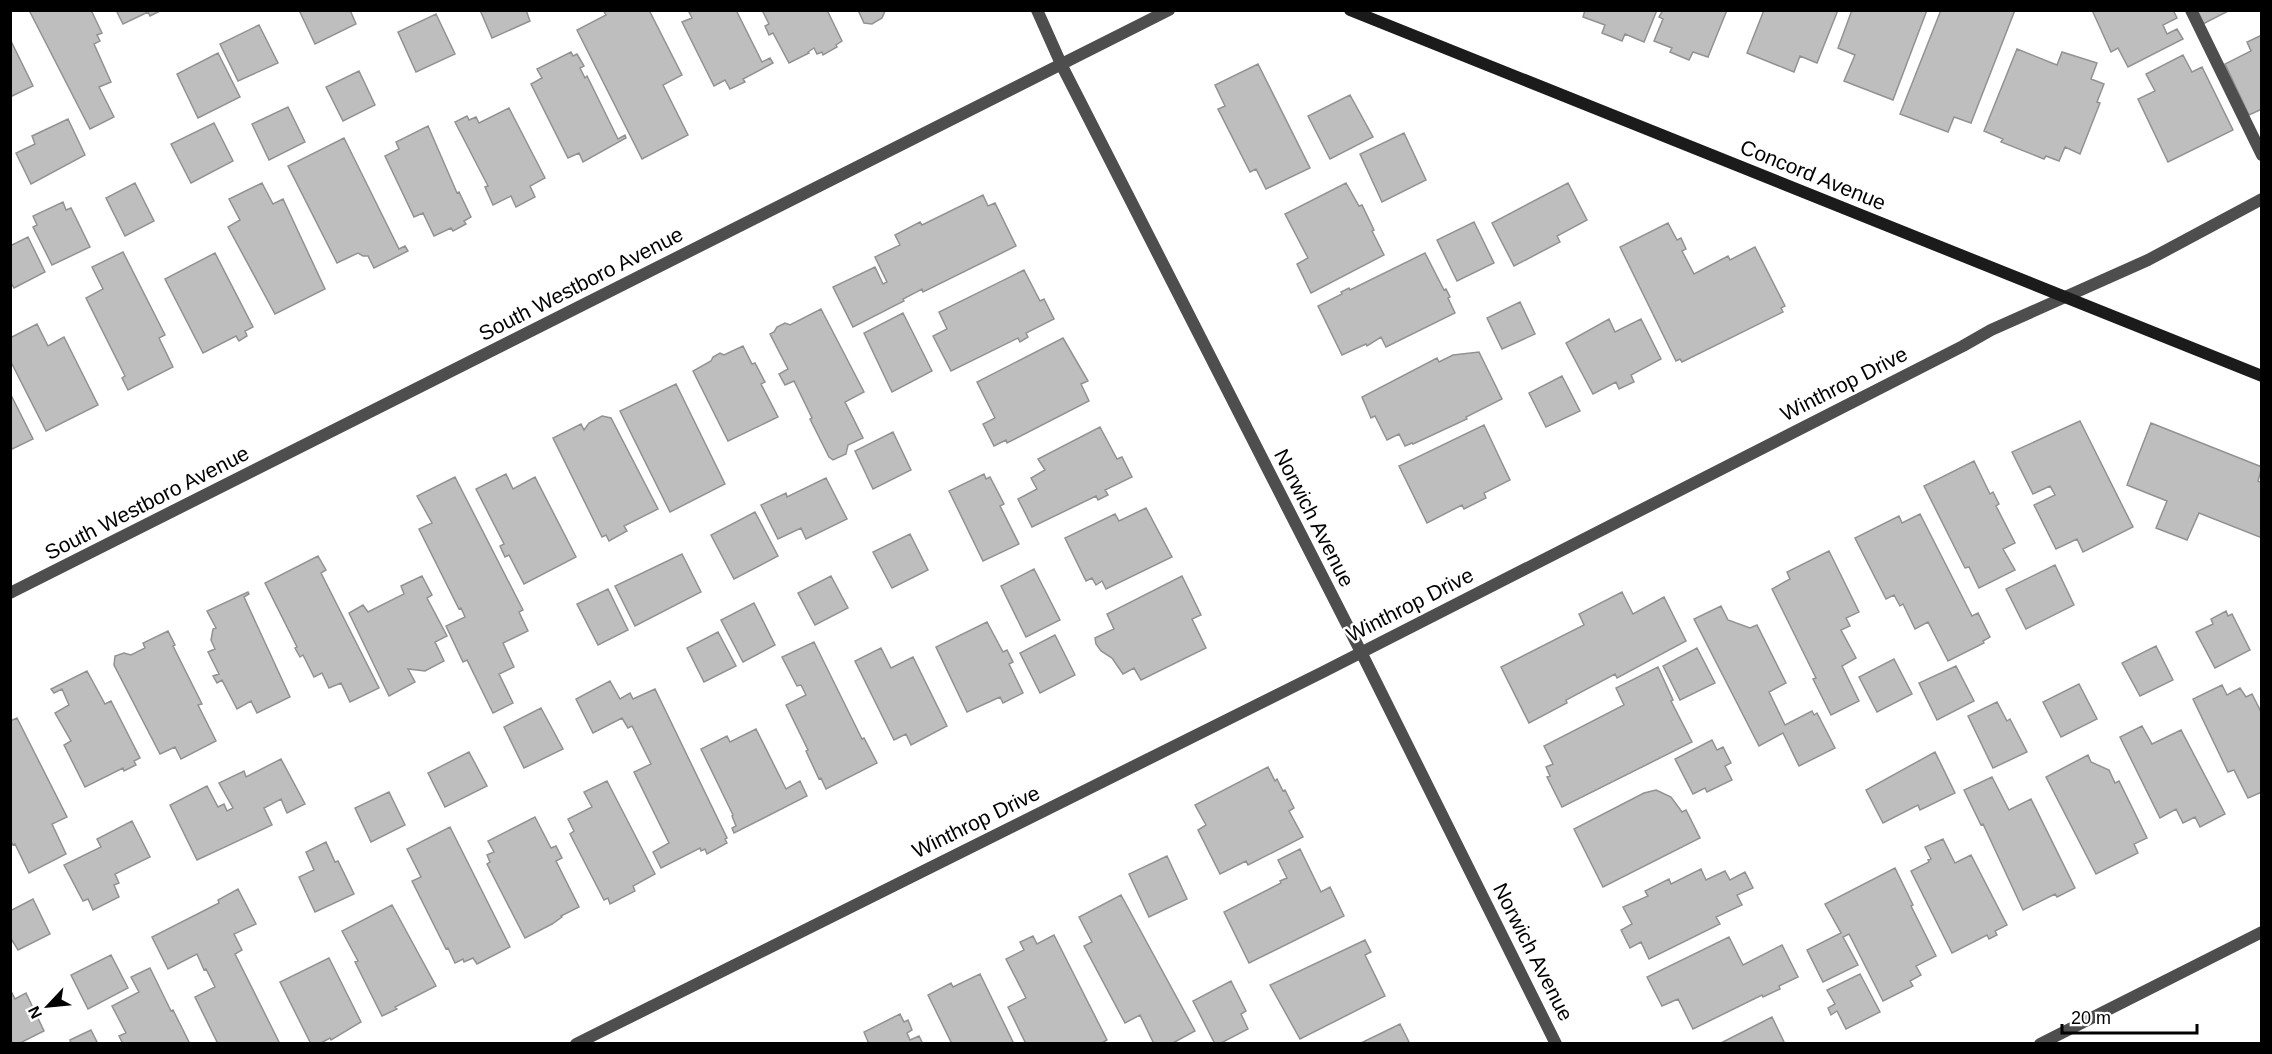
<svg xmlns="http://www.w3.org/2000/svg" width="2272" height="1054" viewBox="0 0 2272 1054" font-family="Helvetica,sans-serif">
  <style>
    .building { fill: #bebebe; stroke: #929292; stroke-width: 1.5 }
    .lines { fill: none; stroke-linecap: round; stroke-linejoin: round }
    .lane { stroke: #4e4e4e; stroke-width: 12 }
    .street { stroke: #4e4e4e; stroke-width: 12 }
    .secondary { stroke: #1b1b1b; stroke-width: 12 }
    .labels { text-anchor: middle; stroke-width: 5; stroke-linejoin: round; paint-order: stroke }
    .street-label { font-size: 21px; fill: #000; stroke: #fff }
  </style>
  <rect width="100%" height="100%" fill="#fff"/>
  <!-- building -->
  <path class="building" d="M29 10H91L102 33 97 35 100 41 94 44 111 82 99 87 114 117 90 129Z
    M116 10H162L150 16 148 12 123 24Z
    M299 10H350L356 24 315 44Z
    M480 10H526L530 21 492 38Z
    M603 10H649L682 75 663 85 688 135 642 159 577 30 606 15Z
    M688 10H736L762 62 770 58 773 63 743 79 745 82 730 89 725 80 714 86 682 22 692 18Z
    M762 10H827L842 41 836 45 837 47 823 55 822 52 817 54 814 48 808 52 809 53 789 63 773 33 769 35 765 26 769 24Z
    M858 10H885V11L882 18 872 24 864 23Z
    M1585 10H1657L1644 42 1625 34 1622 41 1602 33 1605 25 1583 17Z
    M1663 10H1727L1708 57 1693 52 1689 60 1670 52 1672 48 1654 41 1663 19 1659 17Z
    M1764 10H1838L1817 63 1800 56 1794 72 1747 53Z
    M1852 10H1927L1893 100 1844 81 1855 55 1838 48Z
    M1941 10H2015L1971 123 1954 117 1948 132 1900 114Z
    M2092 10H2173L2177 18 2163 25 2167 34 2177 29 2183 39 2128 67 2118 48 2111 52Z
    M2196 10H2230L2203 24Z
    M436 14 455 54 416 72 398 32Z
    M259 25 278 63 238 81 220 44Z
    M2262 35V109L2249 115 2225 64 2251 51 2247 42Z
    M10 39 33 86 10 97Z
    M2017 49 2057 65 2062 52 2097 63 2091 79 2104 84 2097 102 2100 103 2080 154 2065 147 2059 161 2046 156 2044 159 2001 142 2003 139 1984 131Z
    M571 52 573 56 577 54 584 66 580 68 585 78 587 76 618 139 625 135 626 138 583 162 579 153 568 158 531 84 542 78 537 69Z
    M218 53 240 97 198 118 177 74Z
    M2183 55 2192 72 2202 67 2233 130 2168 162 2138 99 2155 91 2146 74Z
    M1258 64 1310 168 1266 189 1256 169 1250 172 1218 109 1225 106 1215 85Z
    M359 71 375 105 343 121 326 87Z
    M1350 95 1373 137 1330 159 1308 116Z
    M288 107 305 142 269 160 252 124Z
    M509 108 545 178 530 186 535 197 516 207 511 196 493 205 485 187 488 186 455 122 467 116 469 120 476 117 479 123Z
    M68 119 85 155 31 184 16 153 35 144 32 136Z
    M214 123 233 161 191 183 171 144Z
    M428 126 454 186 457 193 459 192 471 217 464 221 466 224 453 231 451 228 434 236 423 213 414 217 385 156 399 149 396 142Z
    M1404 133 1426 180 1382 202 1360 154Z
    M344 138 399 249 405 246 408 251 374 268 368 256H363L358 253 337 263 288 166Z
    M135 183 154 221 125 236 106 198Z
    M262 183 273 204 283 199 325 289 275 314 228 227 240 220 229 199Z
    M1346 183 1359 206 1362 205 1374 230 1372 231 1384 255 1311 293 1297 264 1308 258 1285 214Z
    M1568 183 1587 220 1557 236 1560 242 1514 266 1492 223Z
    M983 195 988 206 995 203 1016 246 923 292 922 289 903 299 904 301 853 327 833 287 875 267 883 284 887 282 875 257 900 245 895 235 920 222 922 225Z
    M63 202 66 210 71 208 90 247 52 265 33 227 37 225 33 216Z
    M1474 222 1494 263 1457 281 1437 240Z
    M1668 223 1677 240 1681 238 1686 249 1682 251 1694 274 1728 256 1730 260 1755 247 1785 306 1781 308 1783 312 1682 362 1680 359 1676 361 1620 247Z
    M28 237 45 272 14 288 10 281V246Z
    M123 252 165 335 159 338 173 367 128 390 122 378 125 376 86 298 103 289 92 267Z
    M215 253 253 327 245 331 247 336 239 341 236 336 203 353 165 279Z
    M1425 253 1444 290 1446 289 1450 297 1448 298 1455 313 1386 347 1381 337 1367 346 1366 344 1342 355 1318 306 1342 294 1341 292 1349 288 1350 290Z
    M1024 270 1040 301 1044 299 1054 319 1026 333 1028 337 1020 342 1018 338 951 371 933 336 947 329 939 312Z
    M1520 302 1535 334 1502 349 1487 318Z
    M821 309 864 392 845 402 863 438 848 445 846 454 833 460 829 457 810 419 812 418 794 381 785 385 779 374 788 369 770 334 774 332 777 327 785 323 790 325Z
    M903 313 932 371 892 392 864 333Z
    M1609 319 1615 332 1641 319 1661 359 1631 375 1634 382 1619 389 1616 382 1593 394 1566 343Z
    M37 324 48 346 64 337 98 405 46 431 10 360V338Z
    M1063 338 1088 381 1081 384 1089 401 1007 443 1006 440 994 446 983 424 995 418 977 382Z
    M743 346 752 364 755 363 765 382 761 384 778 417 728 441 693 371 711 361 713 357 720 353 724 355Z
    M1479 352 1502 399 1466 417 1467 419 1413 444 1412 443 1405 446 1399 434 1387 440 1375 416 1371 418 1362 397 1437 358 1439 362 1453 355Z
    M1562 376 1580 411 1546 427 1529 393Z
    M676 384 725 484 670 512 620 411Z
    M10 393 33 439 10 450Z
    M602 416 611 418 658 509 624 526 627 531 609 541 606 535 602 537 553 438 581 424 584 430 589 423Z
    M2080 421 2133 527 2083 552 2077 539 2056 549 2034 505 2055 495 2050 486 2033 494 2012 452Z
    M2151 423 2262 467 2258 481 2262 483V538L2199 513 2187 540 2156 528 2167 501 2127 485Z
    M1484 425 1510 480 1484 493 1486 498 1464 509 1462 505 1427 523 1399 466Z
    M1100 427 1117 459 1122 457 1132 477 1105 490 1108 495 1098 500 1096 496 1032 527 1018 499 1037 489 1031 478 1045 470 1038 459Z
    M893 432 911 470 873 489 855 451Z
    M1974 461 1990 494 1993 492 1999 504 1996 506 2015 543 2003 549 2015 570 1979 588 1969 567 1965 568 1924 486Z
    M506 474 513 489 535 477 576 557 524 584 509 555 505 557 500 546 504 544 476 489Z
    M984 474 986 479 990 477 1004 504 1000 506 1019 544 983 561 949 491Z
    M455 477 523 610 519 612 528 631 503 643 514 667 499 674 513 703 493 713 467 660 463 662 446 626 465 617 461 608 459 609 419 529 432 523 417 496Z
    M826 478 847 519 806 539 801 528 778 539 761 505 786 493 787 497Z
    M1146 508 1172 557 1106 589 1102 581 1096 585 1092 578 1086 581 1065 538 1115 514 1119 521Z
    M755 512 778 556 734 579 711 535Z
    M1920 514 1972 616 1978 613 1990 637 1983 641 1984 643 1948 661 1928 622 1915 629 1903 604 1900 606 1894 595 1886 599 1855 538 1899 516 1902 523Z
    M910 534 928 570 892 588 873 552Z
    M1829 551 1859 612 1846 618 1850 626 1841 630 1856 658 1842 666 1859 701 1831 715 1813 679 1816 678 1772 589 1790 579 1787 572Z
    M682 554 701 592 635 626 615 586Z
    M318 556 326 570 321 573 379 688 350 702 341 683 329 688 322 673 314 677 303 655 300 657 295 648 297 647 265 583Z
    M2055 565 2074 605 2026 629 2006 589Z
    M1034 569 1060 620 1026 637 1001 586Z
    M422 576 432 595 427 598 447 636 435 642 444 661 425 671 408 669 415 682 389 696 349 613 363 605 368 612 404 594 401 586Z
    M831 576 848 608 815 625 798 593Z
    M1182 576 1201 615 1192 619 1206 648 1141 680 1134 668 1123 674 1112 658 1101 651 1096 644 1095 638 1114 629 1107 614Z
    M608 589 628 630 598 645 577 604Z
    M248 592 249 594 244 597 290 697 257 713 251 701 237 709 222 680 217 683 213 676 219 674 208 652 215 649 211 640 213 629 216 628 207 611Z
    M1622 592 1633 614 1664 597 1686 641 1617 678 1615 674 1566 700 1567 703 1529 723 1501 667 1584 625 1579 614Z
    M754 603 775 645 743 662 721 620Z
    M1721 606 1728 620 1750 628 1757 625 1786 683 1769 692 1785 725 1812 711 1814 715 1817 713 1835 748 1799 766 1783 733 1759 746 1694 619Z
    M2226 611 2228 616 2232 614 2250 650 2215 668 2196 632 2213 624 2211 619Z
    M987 622 1003 652 1007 650 1013 662 1009 664 1023 693 1003 703 1000 697 967 712 936 647Z
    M168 631 175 645 173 646 202 704 198 705 216 741 181 759 175 747 160 754 114 665 115 656 124 653 131 655 145 648 143 643Z
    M718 632 736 666 704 682 687 648Z
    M1055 635 1075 675 1040 693 1020 653Z
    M814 642 862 739 864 738 877 763 826 789 821 778 819 779 806 751 808 750 786 705 806 695 801 685 797 686 782 657Z
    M2156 646 2173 680 2140 696 2122 663Z
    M881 648 891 668 913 657 947 726 911 745 906 734 894 740 855 661Z
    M1697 648 1715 683 1680 700 1663 666Z
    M1894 659 1912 694 1877 712 1859 677Z
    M1956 666 1974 701 1937 720 1919 683Z
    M1658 667 1673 700 1671 701 1692 742 1562 807 1547 777 1550 776 1546 767 1553 764 1544 746 1624 705 1616 688Z
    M87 671 105 704 111 701 140 758 134 761 136 765 124 771 123 768 85 787 64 745 71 741 55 713 69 705 62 689 54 693 51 689Z
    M610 681 620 699 630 693 633 699 655 689 727 838 725 839 727 843 707 854 705 849 701 851 700 848 661 868 653 852 669 843 634 772 651 764 632 726 628 728 622 718 593 733 576 699Z
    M2079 684 2097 719 2061 737 2043 702Z
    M2222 685 2227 695 2240 688 2246 697 2252 694 2262 714V792L2248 798 2234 770 2228 772 2193 699Z
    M1997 702 2007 721 2010 719 2027 752 1993 768 1968 716Z
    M541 708 563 749 524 768 504 727Z
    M17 718 67 817 52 824 66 854 29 873 15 844 13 845 10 839V721Z
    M2142 726 2152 744 2181 730 2225 814 2200 827 2195 817 2183 823 2176 809 2160 818 2120 737Z
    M756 729 786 789 800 781 807 796 734 833 732 828 736 826 732 816 733 815 701 749 727 736 730 742Z
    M1712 740 1717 750 1723 747 1731 763 1725 766 1732 780 1707 792 1705 788 1693 794 1675 759Z
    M469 752 487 786 445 807 428 773Z
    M1935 752 1955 793 1920 810 1918 805 1883 823 1866 790Z
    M2088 755 2091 762 2109 770 2115 783 2119 781 2147 838 2134 844 2138 853 2096 874 2046 777Z
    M281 759 305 804 287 813 281 799 264 808 272 825 197 860 170 805 207 786 218 807 224 804 227 811 233 808 219 783 244 771 246 777Z
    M1268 767 1275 781 1277 779 1283 791 1285 790 1294 808 1289 811 1303 837 1248 865 1246 861 1220 874 1198 830 1206 825 1195 805Z
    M1992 777 2009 810 2031 799 2075 888 2057 897 2055 894 2023 910 1983 824 1981 825 1964 790Z
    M607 781 655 874 633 886 635 891 610 904 608 898 604 900 570 834 574 831 568 819 592 807 584 792Z
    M1656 790 1671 797 1682 812 1686 810 1700 838 1603 887 1574 829 1644 793Z
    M389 792 405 825 371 842 355 808Z
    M535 817 551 848 556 846 562 858 556 861 579 907 561 916 562 917 552 924 525 938 487 864 490 862 487 855 494 852 488 841Z
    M132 821 150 857 115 874 119 883 114 885 119 897 93 910 88 899 83 901 64 865 101 847 97 839Z
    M450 827 510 947 477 964 473 958 464 962 463 959 455 963 448 948 446 949 412 881 421 877 407 849Z
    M1943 839 1955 863 1971 855 2007 925 1995 931 1997 935 1989 939 1987 935 1952 953 1911 871 1929 862 1928 860 1931 859 1925 847Z
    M326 842 335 862 338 861 354 894 315 912 299 877 314 870 306 852Z
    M1300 849 1321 892 1330 887 1344 916 1249 963 1224 912 1281 883 1280 881 1287 878 1278 860Z
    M1167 856 1187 899 1149 917 1129 874Z
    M1895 868 1913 905 1911 906 1936 956 1916 966 1921 975 1910 981 1913 986 1883 1001 1849 934 1843 937 1858 965 1823 982 1807 950 1841 933 1825 904Z
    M1701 869 1706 880 1725 871 1730 880 1745 872 1753 888 1737 895 1742 905 1716 917 1720 924 1649 959 1641 942 1630 948 1621 930 1632 924 1623 907 1648 896 1645 891 1669 879 1671 884Z
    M238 889 256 924 234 934 242 950 235 954 280 1044H218L195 997 215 987 206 969 204 970 197 954 168 969 152 937 219 903 218 900Z
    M1121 895 1195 1031 1171 1044H1154L1140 1015 1125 1023 1084 946 1092 942 1079 917Z
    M33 899 50 934 18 950 10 937V911Z
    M392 905 436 986 395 1007 397 1009 382 1016 355 962 358 961 342 931Z
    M1054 935 1107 1040 1100 1044H1026L1008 1007 1026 998 1006 959 1024 950 1020 942 1033 936 1037 944Z
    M1729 937 1743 965 1782 945 1798 977 1779 986 1780 989 1763 997 1762 995 1693 1029 1678 999 1662 1006 1647 977Z
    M1365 940 1371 952 1365 955 1385 996 1300 1039 1270 985Z
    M111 955 128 988 88 1009 71 975Z
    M329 958 361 1022 331 1040 330 1038 319 1044H311L280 982Z
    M150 968 171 1011 173 1010 190 1044H123L119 1036 126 1033 112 1006 139 992 131 977Z
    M980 974 1014 1044H952L928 995 951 983 953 987Z
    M1860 974 1880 1012 1846 1029 1837 1011 1831 1015 1828 1008 1835 1004 1827 990Z
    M1231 981 1246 1011 1241 1014 1248 1029 1219 1044H1215L1193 1001Z
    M10 989 15 999 26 993 44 1031 18 1044H13L10 1038Z
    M900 1014 904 1022 908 1020 912 1030 907 1033 910 1040 919 1036 923 1044H869L864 1032Z
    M1772 1017 1785 1044H1719Z
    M1400 1024 1410 1044H1359Z
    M91 1030 98 1044H71L70 1040Z"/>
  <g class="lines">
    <!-- lane -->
    <path class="lane" d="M2191 10 2262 155"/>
    <!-- street -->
    <path class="street" d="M1037 10 1062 66 1361 652 1556 1044
      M10 593 1169 10
      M576 1044 1323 672 1963 346 1991 330 2148 260 2262 199
      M2040 1044 2262 932"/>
    <!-- secondary -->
    <path class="secondary" d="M1350 10 2262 376"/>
  </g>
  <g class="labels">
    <!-- street labels -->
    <g class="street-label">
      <text transform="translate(1813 175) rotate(22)" y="7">Concord Avenue</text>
      <text transform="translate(581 284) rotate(-27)" y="7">South Westboro Avenue</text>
      <text transform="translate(1844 384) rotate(-27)" y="7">Winthrop Drive</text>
      <text transform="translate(147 503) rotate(-27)" y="7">South Westboro Avenue</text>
      <text transform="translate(1314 518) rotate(63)" y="7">Norwich Avenue</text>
      <text transform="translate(1410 605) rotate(-27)" y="7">Winthrop Drive</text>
      <text transform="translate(976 822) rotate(-26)" y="7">Winthrop Drive</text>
      <text transform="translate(1533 952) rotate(63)" y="7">Norwich Avenue</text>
    </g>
  </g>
  <!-- border -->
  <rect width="2272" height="1054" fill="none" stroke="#000000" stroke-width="24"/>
  <!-- north arrow -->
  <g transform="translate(48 1006) rotate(244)" stroke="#ffffff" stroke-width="4.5" paint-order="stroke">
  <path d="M0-4.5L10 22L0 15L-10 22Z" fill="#000000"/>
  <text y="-9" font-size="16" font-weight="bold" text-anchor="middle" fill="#000000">N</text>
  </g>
  <!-- scale -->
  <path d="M2062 1024v9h135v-9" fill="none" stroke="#000000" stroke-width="3"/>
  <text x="2071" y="1024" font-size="18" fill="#000000" stroke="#ffffff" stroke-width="4.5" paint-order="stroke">20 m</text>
</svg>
